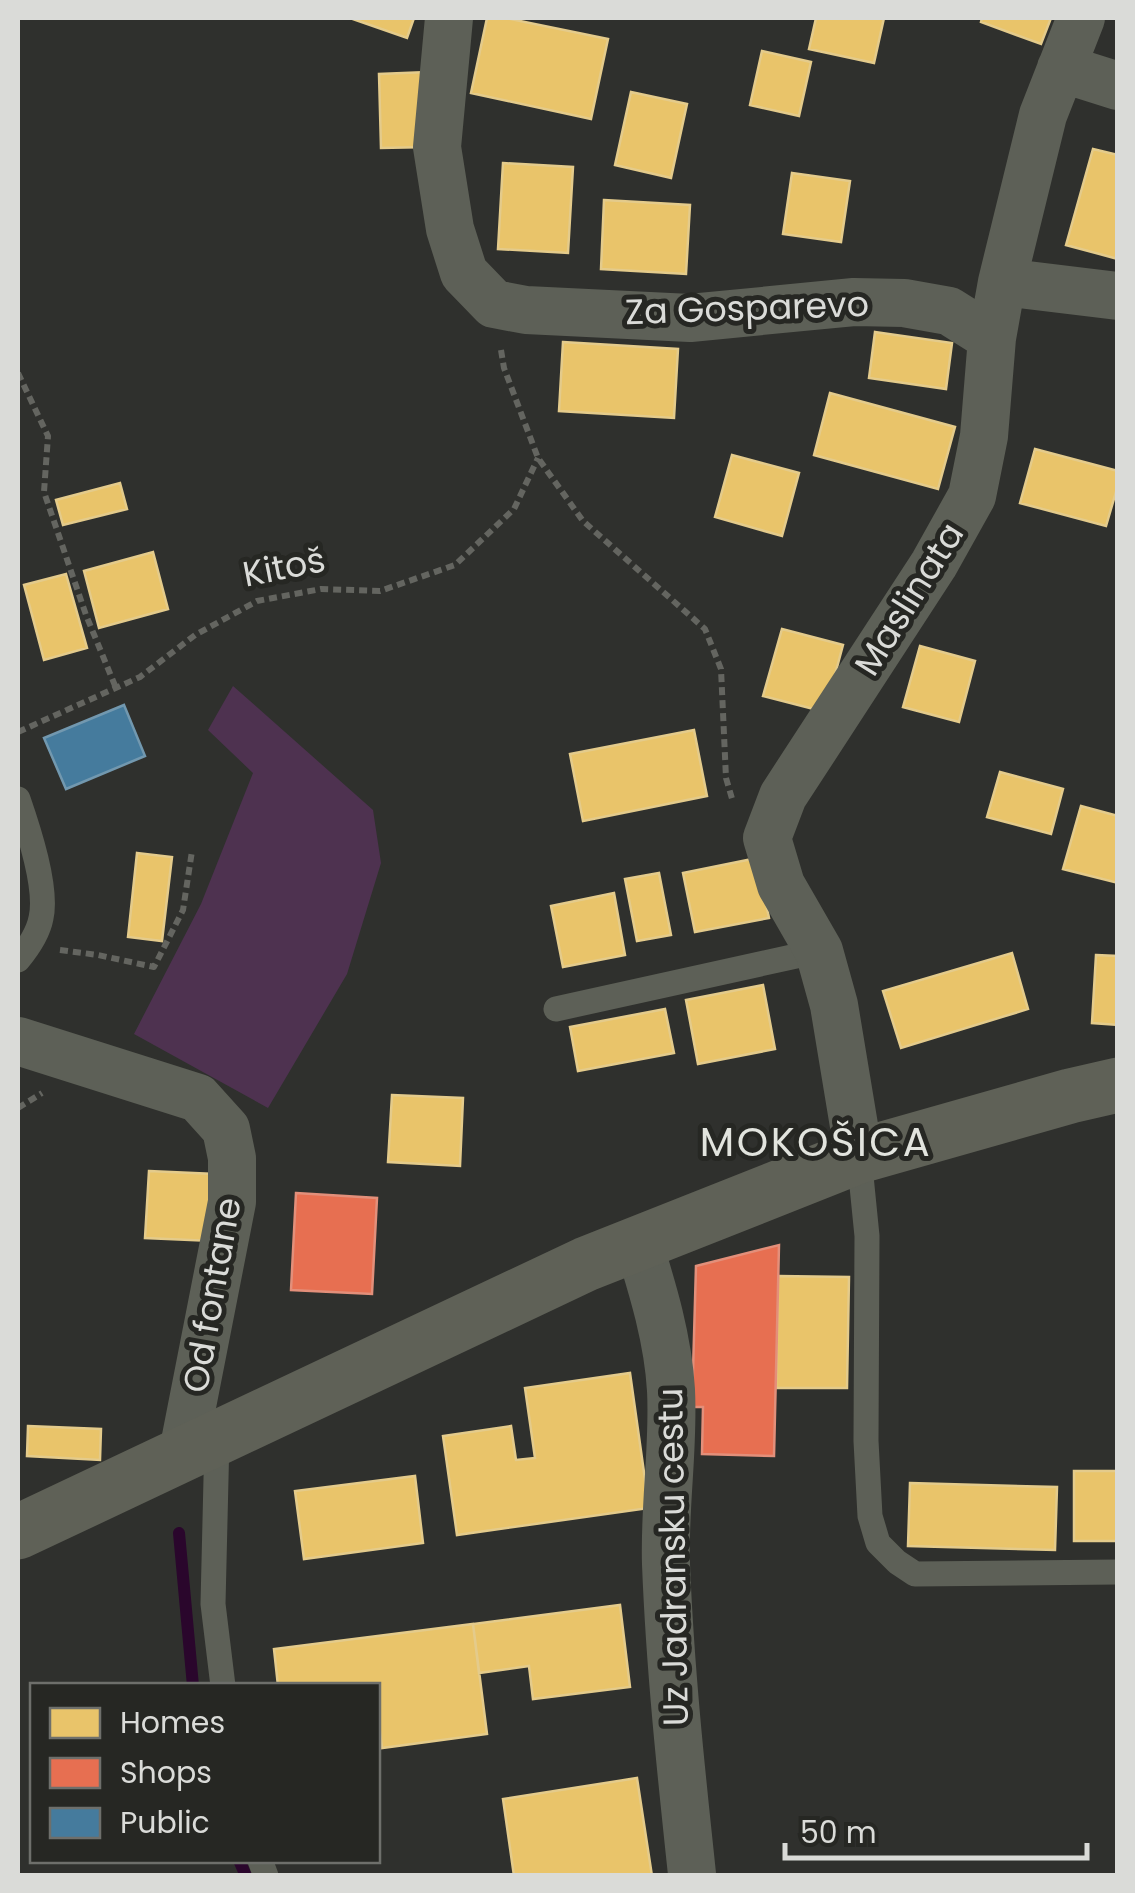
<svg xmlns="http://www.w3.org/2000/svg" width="1135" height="1893" viewBox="0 0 1135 1893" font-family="Poppins,sans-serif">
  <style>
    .green { fill: #4e3250 }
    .homes { fill: #e9c46a; stroke: #e4cb8b; stroke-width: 2.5 }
    .shops { fill: #e76f51; stroke: #e38f7a; stroke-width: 2.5 }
    .public { fill: #457b9d; stroke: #7298af; stroke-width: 2.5 }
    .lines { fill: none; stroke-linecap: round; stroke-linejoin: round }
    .stream { stroke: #2a062c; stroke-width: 12 }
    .path { stroke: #646560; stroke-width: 6; stroke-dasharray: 8 5; stroke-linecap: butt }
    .lane { stroke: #5d6057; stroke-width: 25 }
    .street { stroke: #5d6057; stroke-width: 48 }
    .secondary { stroke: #5f6157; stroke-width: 55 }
    .labels { text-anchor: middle; stroke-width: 10; stroke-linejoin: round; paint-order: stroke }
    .street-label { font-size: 35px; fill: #dadbd8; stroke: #262723 }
    .quarter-label { font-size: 40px; letter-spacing: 2.5px; fill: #e2e4de; stroke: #262723 }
  </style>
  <rect width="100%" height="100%" fill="#2f302d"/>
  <!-- green -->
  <path class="green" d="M233 686 373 810 381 863 347 974 268 1108 134 1034 201 904 253 773 208 730Z"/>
  <!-- homes -->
  <path class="homes" d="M350 18H414L407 38Z
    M487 18H506L608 39 591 119 471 93Z
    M816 18H884L874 63 809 49Z
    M982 18H1051L1041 44 981 22Z
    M762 51 811 62 799 116 750 105Z
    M427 72 429 147 381 148 379 74Z
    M631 92 687 104 671 178 615 165Z
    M1093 149 1118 155V259L1066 245Z
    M503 163 573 167 568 253 498 249Z
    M792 173 850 181 841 242 783 234Z
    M604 200 690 205 686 274 601 269Z
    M875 332 952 343 946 389 869 378Z
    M563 342 678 349 674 418 559 411Z
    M830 393 955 427 938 489 814 455Z
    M1035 449 1118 471V485L1106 526 1020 503Z
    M732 455 799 473 782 536 715 517Z
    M120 483 127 509 63 525 56 500Z
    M153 552 168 609 99 628 84 571Z
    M66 574 87 648 44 660 24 585Z
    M782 629 843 645 825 712 763 696Z
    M920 646 975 661 959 722 903 707Z
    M694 730 707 796 583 821 570 754Z
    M1000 772 1063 789 1051 834 987 817Z
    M1081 806 1118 816V883L1063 869Z
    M137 853 172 857 162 941 128 937Z
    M757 858 769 918 695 932 683 873Z
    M659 873 671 935 637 941 625 879Z
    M614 893 625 955 563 967 551 906Z
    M1012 953 1028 1009 901 1048 883 991Z
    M1096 955 1118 956V1025L1092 1023Z
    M763 985 775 1049 698 1064 686 1000Z
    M665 1009 674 1053 578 1071 570 1027Z
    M392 1095 463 1098 460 1166 388 1162Z
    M149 1171 215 1174 212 1241 145 1238Z
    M778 1276 849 1277 847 1388H776Z
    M630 1373 649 1508 457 1535 443 1436 511 1426 516 1460 535 1458 525 1388Z
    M28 1426 101 1429 100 1460 27 1456Z
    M1074 1471H1118V1541H1074Z
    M415 1476 423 1543 304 1559 295 1491Z
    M910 1483 1057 1487 1055 1550 908 1546Z
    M620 1605 630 1687 533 1699 529 1666 479 1673 473 1624Z
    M473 1624 487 1734 382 1748 378 1717V1686H278L274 1649Z
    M637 1778 652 1876H514L503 1799Z"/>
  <!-- shops -->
  <path class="shops" d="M296 1193 377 1198 372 1294 291 1290Z
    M779 1245 774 1456 702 1454 703 1407H692L696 1266Z"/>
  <!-- public -->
  <path class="public" d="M124 705 145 756 66 789 44 738Z"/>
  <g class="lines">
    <!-- stream -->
    <path class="stream" d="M179 1533 193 1686
      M239 1860 246 1876"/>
    <!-- path -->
    <path class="path" d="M501 350 504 368 538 458 583 521 705 629 721 669 726 778 733 802
      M18 373 48 436 44 492 86 615 116 688
      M18 732 140 677 195 635 257 601 321 589 380 591 455 565 514 509 538 458
      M60 950 98 955 154 967 183 910 192 851
      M18 1108 42 1093"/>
    <!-- lane -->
    <path class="lane" d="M18 799C28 828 48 888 41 918 38 934 28 948 18 960
      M556 1009 819 951
      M859 1156 867 1236 866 1441 870 1516 878 1543 897 1562 915 1574 1118 1572
      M217 1437 213 1604 223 1686
      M260 1860 266 1876"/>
    <!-- street -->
    <path class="street" d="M449 18 437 147 450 229 464 273 494 304 526 310 690 318 854 302 904 303 949 311 992 338
      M1061 68 1118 86
      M1002 282 1118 296
      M18 1041 198 1098 226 1129 232 1158V1202L183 1452
      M859 1156 834 1005 819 951 781 885 767 838 783 796 934 564 972 496 984 436 992 338 1002 282 1043 115 1081 18
      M638 1242C653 1290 668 1339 671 1390 674 1448 664 1506 666 1564 670 1668 681 1771 692 1874"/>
    <!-- secondary -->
    <path class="secondary" d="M18 1532 586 1264 859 1156 1070 1096 1118 1085"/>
  </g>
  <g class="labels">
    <!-- street labels -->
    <g class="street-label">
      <text transform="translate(747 308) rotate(-2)" y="12">Za Gosparevo</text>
      <text transform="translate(284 567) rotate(-11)" y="12">Kitoš</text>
      <text transform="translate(909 599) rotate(-58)" y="12">Maslinata</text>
      <text transform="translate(212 1295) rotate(-80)" y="12">Od fontane</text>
      <text transform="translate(673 1557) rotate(-91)" y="12">Uz Jadransku cestu</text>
    </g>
    <!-- quarter labels -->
    <g class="quarter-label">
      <text x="816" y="1156">MOKOŠICA</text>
    </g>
  </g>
  <!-- border -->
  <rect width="1135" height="1893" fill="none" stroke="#dadbd8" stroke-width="40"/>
  <!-- legend -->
  <rect x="30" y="1683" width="350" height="180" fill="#262723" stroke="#6e6f6b" stroke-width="2.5"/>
  <rect x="50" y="1708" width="50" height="30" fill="#e9c46a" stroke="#6e6f6b" stroke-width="2.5"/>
  <text x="120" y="1733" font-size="30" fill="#dadbd8">Homes</text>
  <rect x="50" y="1758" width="50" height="30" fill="#e76f51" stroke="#6e6f6b" stroke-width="2.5"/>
  <text x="120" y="1783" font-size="30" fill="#dadbd8">Shops</text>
  <rect x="50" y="1808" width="50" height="30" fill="#457b9d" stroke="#6e6f6b" stroke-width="2.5"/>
  <text x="120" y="1833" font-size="30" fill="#dadbd8">Public</text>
  <!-- scale -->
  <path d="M785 1843v15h302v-15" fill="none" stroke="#dadbd8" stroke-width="5"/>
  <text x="800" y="1843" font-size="30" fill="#dadbd8" stroke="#262723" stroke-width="8" paint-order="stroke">50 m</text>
</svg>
